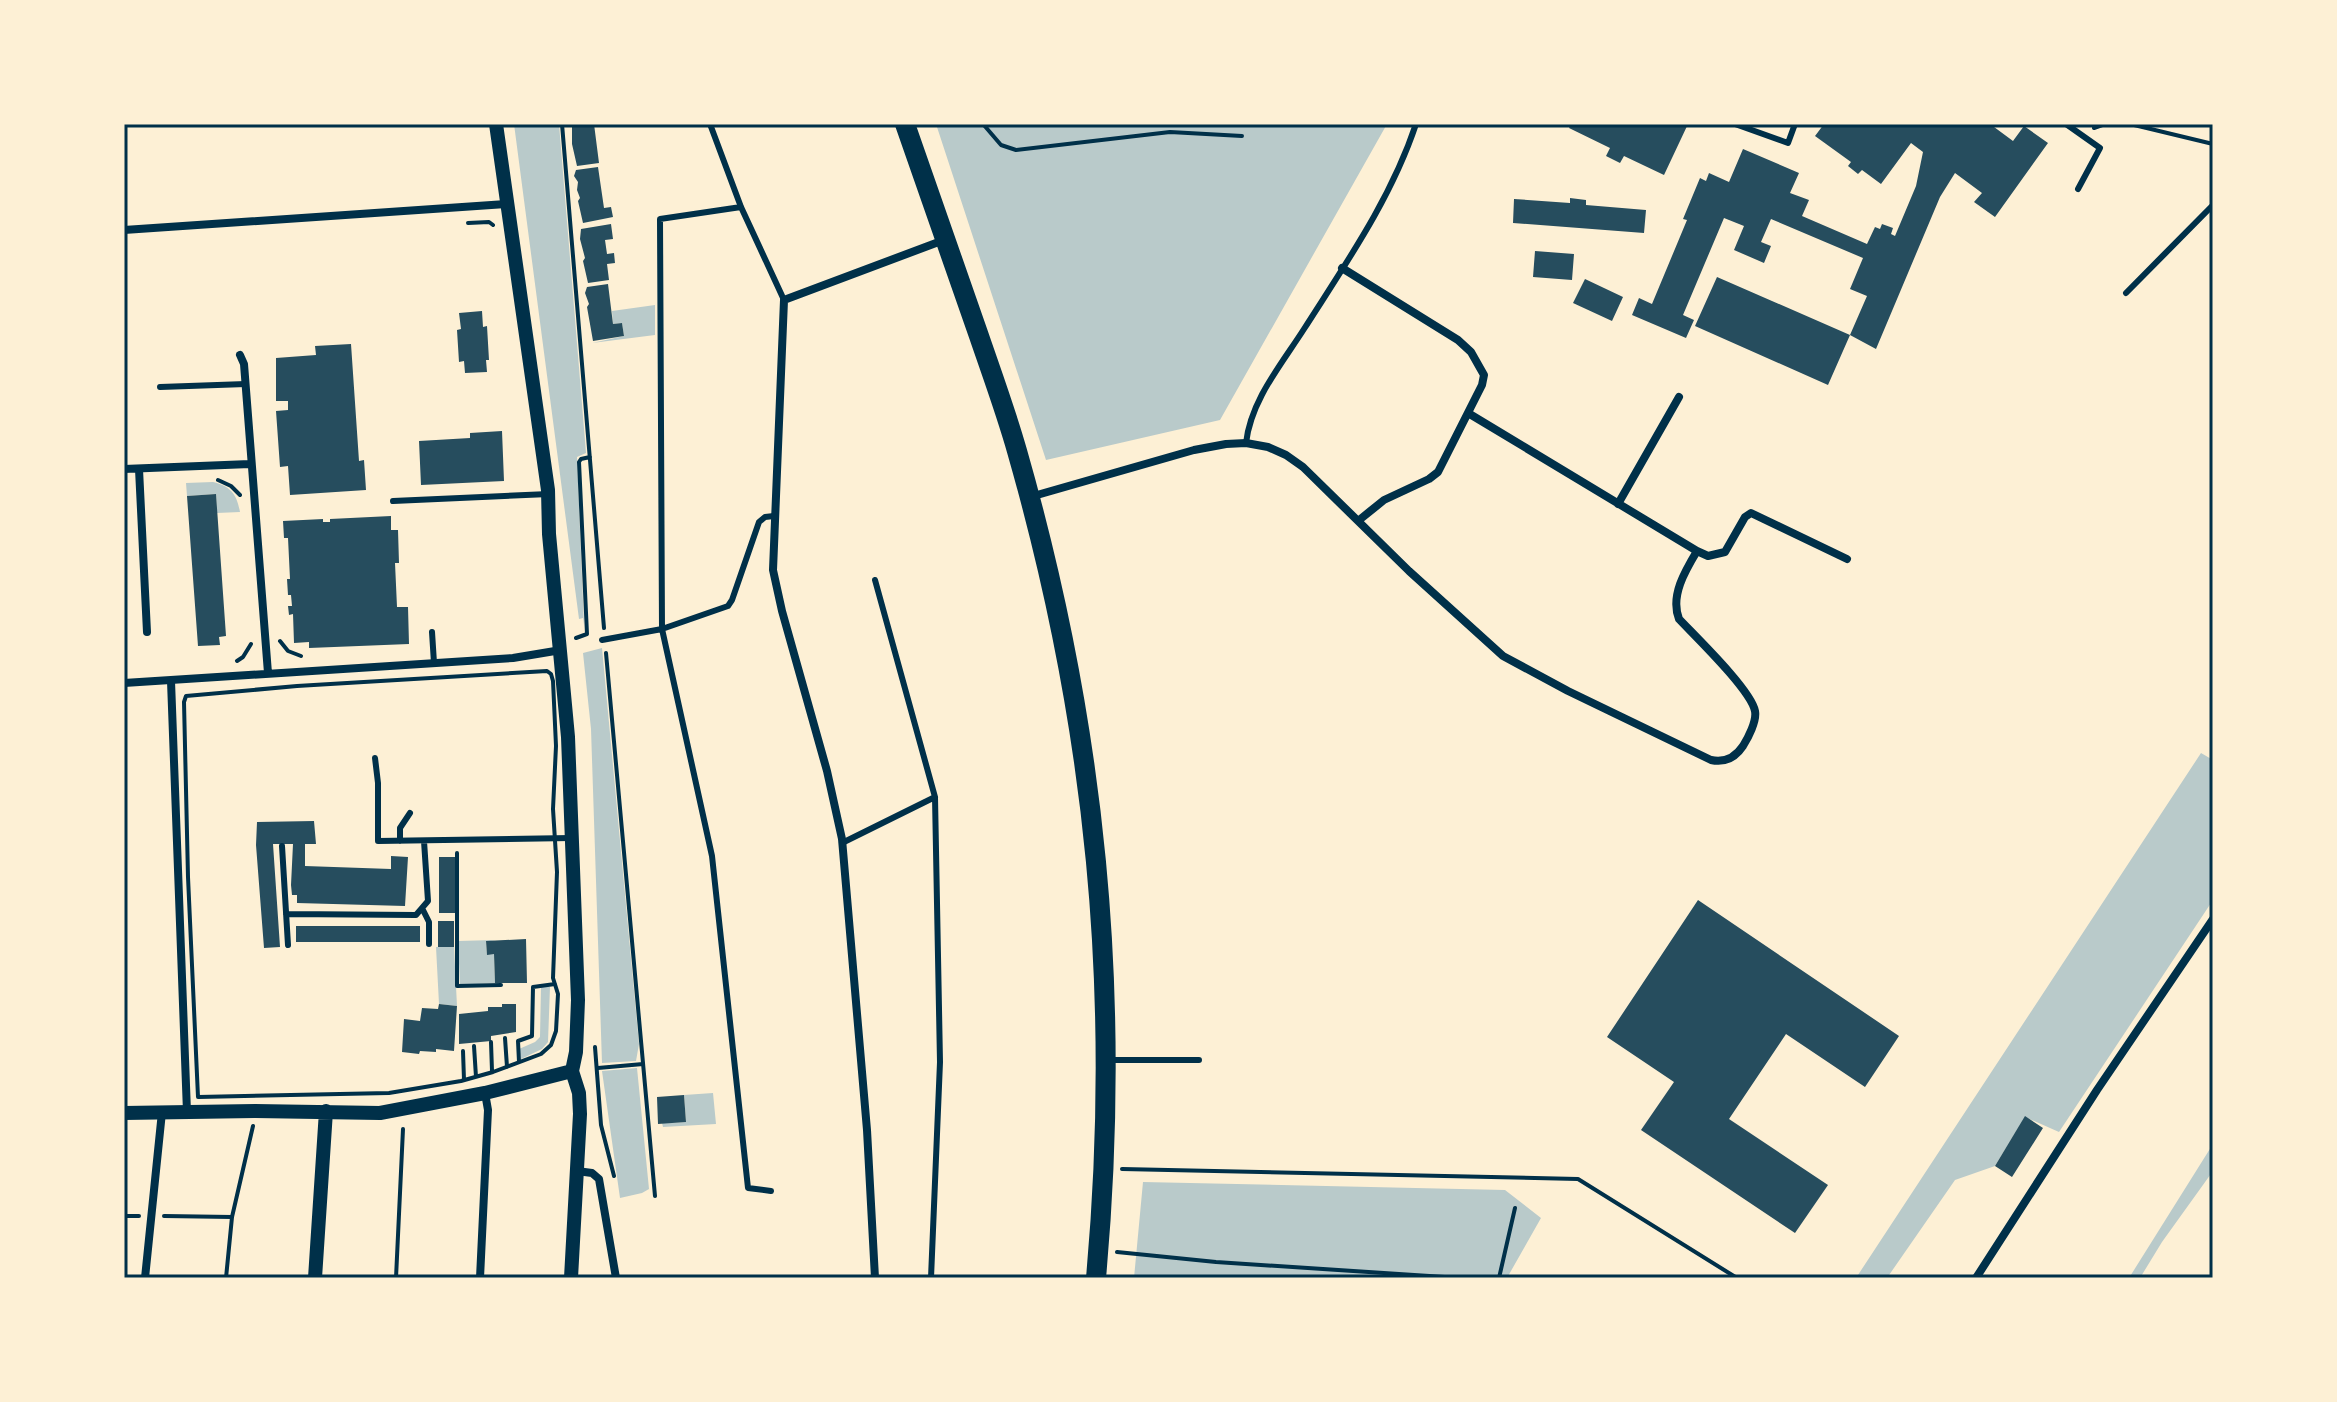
<svg xmlns="http://www.w3.org/2000/svg" width="2337" height="1402" viewBox="0 0 2337 1402" font-family="'Libre Baskerville',serif">
  <style>
    .green { fill: #b9caca }
    .building { fill: #264d5e }
    .lines { fill: none; stroke-linecap: round; stroke-linejoin: round }
    .path { stroke: #003049; stroke-width: 4 }
    .service { stroke: #003049; stroke-width: 6 }
    .minor { stroke: #003049; stroke-width: 8 }
    .tertiary { stroke: #003049; stroke-width: 14 }
    .primary { stroke: #003049; stroke-width: 20 }
    .neatline { fill: none; stroke: #003049; stroke-width: 3 }
  </style>
  <rect width="100%" height="100%" fill="#fdf0d5"/>
  <!-- green -->
  <path class="green" d="M514 124H559L586 453 577 457 584 625 583 618 579 619Z
    M936 124H1387L1220 420 1046 460Z
    M655 305V335L592 343 624 336 622 323 613 324 612 311Z
    M213 482C231 486 237 495 240 512L217 513 216 494 187 496 186 483Z
    M602 648 639 1044 636 1061 602 1063 591 729 583 653Z
    M2201 753 2213 760V900L2059 1132 2025 1117 1995 1166 1955 1180 1887 1278H1856Z
    M495 940 486 942 487 954H494L495 983 460 985 458 941Z
    M436 947H454L457 1006 439 1004Z
    M541 986 550 987 548 1042 542 1049 521 1059 519 1049 535 1042 540 1037Z
    M637 1068 649 1189 642 1193 620 1198 602 1071Z
    M713 1093 716 1124 663 1127 662 1123 686 1122 684 1095Z
    M2213 1144V1171L2162 1242 2140 1278H2129Z
    M1143 1182 1505 1190 1541 1218 1507 1278H1134Z"/>
  <!-- building -->
  <path class="building" d="M572 124H594L599 163 577 166 572 144Z
    M1571 124H1688L1664 175 1624 156 1620 163 1606 156 1610 148 1569 128Z
    M1824 124H1990L2013 141 2024 126 2048 143 1995 217 1974 202 1982 193 1955 173 1940 197 1876 349 1850 335 1828 385 1695 326 1717 277 1850 335 1867 296 1850 289 1863 258 1771 219 1761 242 1771 246 1764 263 1734 250 1744 226 1724 218 1683 315 1694 320 1686 338 1632 315 1639 298 1652 304 1687 220 1683 219 1700 178 1706 181 1709 173 1729 182 1743 149 1799 173 1790 193 1809 200 1802 216 1867 244 1875 227 1880 229 1882 224 1893 228 1891 234 1895 236 1916 186 1923 152 1911 143 1881 184 1862 170 1858 174 1848 166 1851 162 1815 136Z
    M598 167 604 208 611 207 613 217 583 223 578 201 580 198 577 190 578 182 574 176 576 170Z
    M1570 198 1586 200V205L1646 210 1644 233 1513 223 1514 199 1570 203Z
    M611 224 613 239 605 240 607 254 614 253 615 263 607 264 609 280 588 283 583 261 585 258 580 239 581 229Z
    M1535 251 1574 254 1572 280 1533 277Z
    M1585 279 1623 297 1612 321 1573 303Z
    M608 284 613 324 622 323 624 336 593 341 587 307 589 304 585 293 587 287Z
    M482 311 483 327 487 326 489 360H486L487 372 465 373 464 361 459 362 457 330 461 329 459 313Z
    M351 344 359 461 364 460 366 490 290 495 288 466 280 467 276 411 288 410V401H276V358L316 355 315 346Z
    M502 431 504 481 421 485 419 441 470 438V433Z
    M216 494 226 636 219 637 220 645 198 646 187 496Z
    M391 516V530H398L399 563H395L397 607H408L409 644 309 648V642L294 643 293 614 289 615 288 606H292L291 595H288L287 579H290L288 538H284L283 521 323 519V522H330V519Z
    M314 821 316 844H305V866L391 869V856L408 857 405 906 297 903V895H292L291 885 293 844H273L280 947 264 948 256 845 257 822Z
    M439 857H455V913H439Z
    M1698 900 1899 1036 1865 1087 1786 1034 1729 1119 1828 1185 1795 1233 1641 1130 1674 1082 1607 1037Z
    M438 921H454V947H438Z
    M296 926H420V942H296Z
    M526 939 527 983H495L494 954 487 955 486 941Z
    M439 1004 457 1006 454 1051 436 1049V1052L420 1051 419 1054 402 1052 404 1019 420 1021 422 1008 438 1009Z
    M502 1004H516V1032L491 1036V1041L459 1044V1014L488 1011V1007H502Z
    M684 1095 686 1122 658 1124 657 1097Z
    M2025 1116 2043 1128 2012 1177 1995 1166Z"/>
  <g class="lines">
    <!-- path -->
    <path class="path" d="M562 124 604 628
      M983 124 1001 145 1016 150 1170 132 1242 136
      M2130 124 2213 144
      M2094 128 2105 124
      M468 223 489 222 493 225
      M218 480 231 486 240 495
      M576 638 587 634 579 462 581 459 590 457
      M280 641 288 651 301 656
      M606 653 655 1196
      M237 661 243 657 251 644
      M547 671 551 674 553 681 556 746 553 809 557 872 553 978 558 994 556 1031 551 1045 541 1054 493 1072 461 1081 389 1093 198 1097 188 877 184 702 186 696 297 686Z
      M457 853V986L501 985
      M505 1038 507 1067
      M491 1042 492 1071
      M474 1046 476 1077
      M595 1047 601 1125 614 1176
      M463 1051 464 1080
      M519 1062 518 1041 532 1036 533 987 555 984
      M598 1068 643 1064
      M1122 1169 1578 1179 1737 1278
      M124 1216H139
      M164 1216 232 1217 226 1278
      M232 1217 253 1126
      M1117 1252 1216 1262 1460 1278
      M396 1278 403 1129
      M1499 1278 1515 1208"/>
    <!-- service -->
    <path class="service" d="M710 124 741 207 784 300
      M1735 124 1788 143 1795 124
      M2066 124 2100 148 2078 189
      M741 207 660 219 662 629 712 856 748 1188 771 1191
      M2126 293 2213 205
      M160 387 246 384
      M1246 443C1251 400 1281 365 1304 329 1346 263 1391 199 1416 124
      M393 501 549 494
      M875 580 935 797 940 1062 931 1278
      M432 632 434 663
      M602 640 662 629 728 606 732 600 759 522 765 517 774 516
      M375 758 378 783V841L571 838
      M400 841V828L410 813
      M842 843 935 797
      M282 846 288 945
      M423 910 429 922V944
      M286 914 416 915 428 901 424 841
      M1111 1060H1199"/>
    <!-- minor -->
    <path class="minor" d="M124 230 506 204
      M1342 268 1458 340 1471 352 1484 375 1482 385 1438 472 1429 479 1384 500 1358 521
      M240 355 244 364 268 673
      M124 469 250 464
      M139 469 147 632
      M1030 497 1194 450 1226 444 1246 443 1268 447 1286 455 1303 467 1409 571 1503 656 1568 691 1711 760C1725 763 1735 758 1743 746 1748 738 1757 721 1755 711 1751 690 1696 637 1679 619 1670 596 1685 571 1697 551L1468 413
      M1618 504 1679 397
      M1697 551 1708 556 1725 552 1745 517 1751 513 1847 559
      M171 681 187 1112
      M124 683 513 658 561 650
      M577 1171 592 1173 599 1179 616 1278
      M145 1278 162 1112
      M480 1278 488 1110 485 1093
      M875 1278 867 1130 842 839 827 771 782 611 773 570 784 300 944 240
      M1976 1278 2097 1090 2213 919"/>
    <!-- tertiary -->
    <path class="tertiary" d="M496 124 548 490 549 534 568 737 578 1000 576 1052 572 1071 579 1093 580 1114 571 1278
      M124 1113 255 1111 380 1113 485 1093 572 1071
      M315 1278 326 1111"/>
    <!-- primary -->
    <path class="primary" d="M905 124C930 195 954 265 979 336 992 374 1006 412 1017 451 1096 727 1122 992 1096 1278"/>
  </g>
  <!-- border -->
  <rect width="2337" height="1402" fill="none" stroke="#fdf0d5" stroke-width="252"/>
  <rect x="126" y="126" width="2085" height="1150" class="neatline"/>
</svg>
